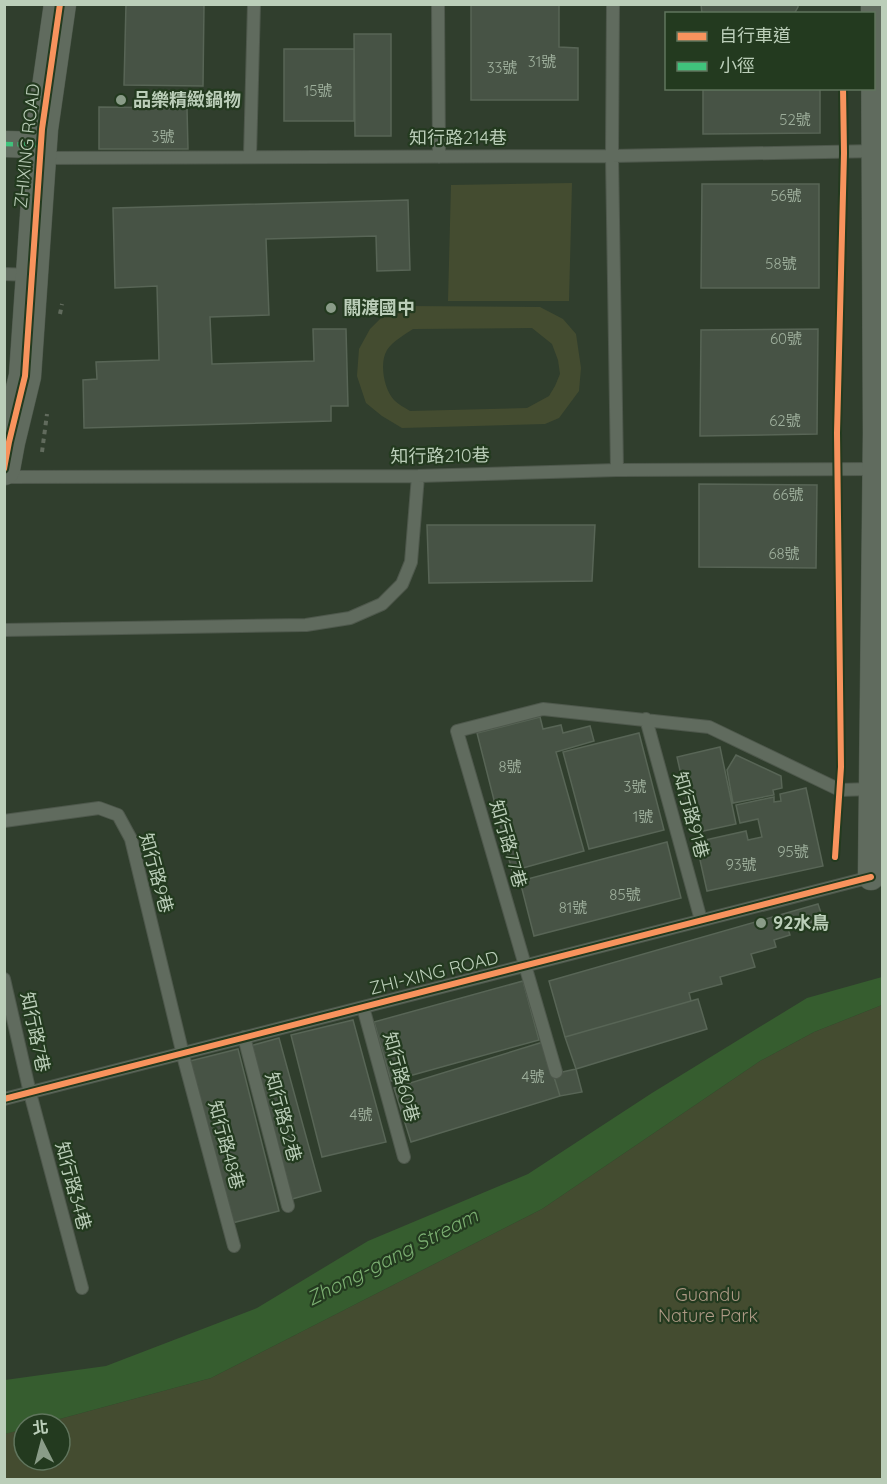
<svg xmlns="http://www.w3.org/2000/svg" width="887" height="1484" viewBox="0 0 887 1484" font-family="Quicksand,'Noto Sans TC',sans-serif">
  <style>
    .green { fill: #444c30; fill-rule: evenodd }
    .water { fill: #365d2f }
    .building { fill: #475345; stroke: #586556; stroke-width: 1.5 }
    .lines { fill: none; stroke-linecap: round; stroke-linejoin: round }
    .service-casing { stroke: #4e584c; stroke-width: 14 }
    .minor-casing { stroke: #4e584c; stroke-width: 27 }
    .tertiary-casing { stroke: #4e584c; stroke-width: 33 }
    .path { stroke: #616b5d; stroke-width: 4; stroke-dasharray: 4.5 4.5; stroke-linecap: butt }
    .service { stroke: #606b5e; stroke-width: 12 }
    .minor { stroke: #606b5e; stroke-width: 26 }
    .tertiary { stroke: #606b5e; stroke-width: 32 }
    .quiet { stroke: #40c37c; stroke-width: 4.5; stroke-dasharray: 9 4.5; stroke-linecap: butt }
    .cycleway-casing { stroke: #233a1f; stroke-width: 10 }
    .cycleway { stroke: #f8935d; stroke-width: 6 }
    .poi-dot { fill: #8a9c88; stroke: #233a1f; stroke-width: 2 }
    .labels { text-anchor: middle; stroke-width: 4.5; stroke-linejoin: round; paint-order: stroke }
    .number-label { font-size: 15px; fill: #9eaf9c }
    .poi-label { font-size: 18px; font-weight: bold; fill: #bbceb9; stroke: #233a1f; text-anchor: start }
    .street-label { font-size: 18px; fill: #bbceb9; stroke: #233a1f }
    .park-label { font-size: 18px; fill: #ad9985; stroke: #233a1f }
    .water-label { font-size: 20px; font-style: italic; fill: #7bae71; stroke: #233a1f }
  </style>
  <rect width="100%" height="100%" fill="#303e2d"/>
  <!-- green -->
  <path class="green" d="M572 183 569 301H448L451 185Z
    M406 306 540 307 563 319 576 334 581 368 579 391 559 418 545 424 402 428 382 416 366 403 357 376 359 349 370 329 383 316ZM532 328 552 344 558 360 560 374 555 386 549 396 527 408 410 411C405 408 398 404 394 400 384 389 379 363 387 350 393 341 404 335 413 329Z
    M882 1005V1479H5L4 1434 24 1429V1460H60V1424H41L211 1378 542 1209 760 1061 814 1032Z"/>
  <!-- water -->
  <path class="water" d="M882 977V1005L814 1032 760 1061 542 1209 211 1378 41 1424H24V1429L5 1434V1380L106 1366 257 1308 368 1241 528 1174 652 1093 807 998Z"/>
  <!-- building -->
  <path class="building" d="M126 4H204L203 86 124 85Z
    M471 4H559V47L578 48V100H471Z
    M701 4H798V7L794 14H702Z
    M354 34H391V136H355Z
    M284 49H354V121H284Z
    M703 88H820V133L703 134Z
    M99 107 187 108 188 149H99Z
    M702 184H819V288H701Z
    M408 200 410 270 377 271 376 236 266 239 269 315 210 317 212 364 314 361 313 329H346L348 406H331V421L84 428 83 380 97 379 96 362 159 360 157 286 115 288 113 208Z
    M818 329 817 434 700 436 701 330Z
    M699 484 817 485 816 568 699 567Z
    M427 525H595L592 581 429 583Z
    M540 717 543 729 561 725 563 733 590 726 594 741 556 752 584 851 512 871 477 733Z
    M639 733 664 830 589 849 563 752Z
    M720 747 736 824 694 833 677 757Z
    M736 755 781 776 782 788 773 790 774 795 733 803 727 770Z
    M806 788 823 866 707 891 696 842 746 831 748 840 762 837 758 819 740 823 736 805 774 797V802L781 801 780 794Z
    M667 842 681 898 534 936 520 881Z
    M818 904 823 919 788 929 790 935 774 940 776 947 751 954 755 967 720 977 722 984 689 993 691 1001 565 1037 549 981Z
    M523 981 539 1040 391 1081 374 1022Z
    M698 999 707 1029 576 1069 565 1037Z
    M353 1020 386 1142 322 1157 291 1035Z
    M279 1038 321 1191 292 1199 250 1046Z
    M543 1042 560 1096 411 1142 394 1088Z
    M238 1049 279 1211 232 1223 190 1061Z
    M576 1069 582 1092 560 1096 553 1074Z"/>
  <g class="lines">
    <defs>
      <path id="service" d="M438 4 439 157
        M613 4 612 156 617 470
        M250 156 254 4
        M41 158 612 156 876 151
        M4 274 31 275
        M4 477 418 476 617 470 879 469
        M4 630 306 625 350 618 382 604 402 584 411 562 418 476
        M646 719 701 920
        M4 821 99 808 118 815 131 839 185 1063 234 1246
        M4 979 30 1093 82 1288
        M363 1007 404 1157
        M244 1037 288 1206
        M556 1072 457 731 543 709 709 727 840 790 871 789
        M4 1099 871 877"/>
      <path id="minor" d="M4 144 41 145
        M871 877 876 433 874 4"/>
      <path id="tertiary" d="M4 469 9 442 25 376 42 129 60 4"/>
    </defs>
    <!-- service casing -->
    <use href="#service" class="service-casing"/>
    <!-- minor casing -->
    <use href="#minor" class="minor-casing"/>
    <!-- tertiary casing -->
    <use href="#tertiary" class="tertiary-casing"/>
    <!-- path -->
    <path class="path" d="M60 314 62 304
      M42 452 47 414"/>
    <!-- service -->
    <use href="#service" class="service"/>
    <!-- minor -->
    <use href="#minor" class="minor"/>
    <!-- tertiary -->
    <use href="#tertiary" class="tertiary"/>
    <!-- quiet -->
    <path class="quiet" d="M4 144 41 145"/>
    <defs>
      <path id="cycleway" d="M4 469 9 442 25 376 42 129 60 4
        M835 857 841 767 837 433 844 153 843 88
        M4 1099 871 877"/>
    </defs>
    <!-- cycleway casing -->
    <use href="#cycleway" class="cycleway-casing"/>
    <!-- cycleway -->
    <use href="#cycleway" class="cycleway"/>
  </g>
  <!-- markers -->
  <g class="poi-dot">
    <circle cx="121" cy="100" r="6"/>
    <circle cx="331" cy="308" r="6"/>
    <circle cx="761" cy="923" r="6"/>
  </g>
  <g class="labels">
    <!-- number labels -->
    <g class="number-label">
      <text x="542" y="67">31號</text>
      <text x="502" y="73">33號</text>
      <text x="318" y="96">15號</text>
      <text x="795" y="125">52號</text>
      <text x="163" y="142">3號</text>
      <text x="786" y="201">56號</text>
      <text x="781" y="269">58號</text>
      <text x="786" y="344">60號</text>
      <text x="785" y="426">62號</text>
      <text x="788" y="500">66號</text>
      <text x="784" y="559">68號</text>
      <text x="510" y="772">8號</text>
      <text x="635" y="792">3號</text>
      <text x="643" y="822">1號</text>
      <text x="793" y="857">95號</text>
      <text x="741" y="870">93號</text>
      <text x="625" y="900">85號</text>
      <text x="573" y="913">81號</text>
      <text x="533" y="1082">4號</text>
      <text x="361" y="1120">4號</text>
    </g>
    <!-- poi labels -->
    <g class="poi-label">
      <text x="133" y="106">品樂精緻鍋物</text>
      <text x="343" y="314">關渡國中</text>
      <text x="773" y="929">92水鳥</text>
    </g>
    <!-- street labels -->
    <g class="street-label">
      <text x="458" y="144">知行路214巷</text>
      <text transform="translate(27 146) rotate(-84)" y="6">ZHIXING ROAD</text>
      <text transform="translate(440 456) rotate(-1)" y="6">知行路210巷</text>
      <text transform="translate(691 815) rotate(75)" y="6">知行路91巷</text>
      <text transform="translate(508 844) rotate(74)" y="6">知行路77巷</text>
      <text transform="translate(156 873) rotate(75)" y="6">知行路9巷</text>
      <text transform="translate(434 973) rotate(-14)" y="6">ZHI-XING ROAD</text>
      <text transform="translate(35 1032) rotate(78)" y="6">知行路7巷</text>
      <text transform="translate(401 1077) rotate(75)" y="6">知行路60巷</text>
      <text transform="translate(283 1117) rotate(75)" y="6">知行路52巷</text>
      <text transform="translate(226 1145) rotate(75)" y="6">知行路48巷</text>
      <text transform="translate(73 1186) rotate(75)" y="6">知行路34巷</text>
    </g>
    <!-- park labels -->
    <g class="park-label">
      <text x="708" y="1301">Guandu<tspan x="708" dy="21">Nature Park</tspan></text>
    </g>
    <!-- water labels -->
    <g class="water-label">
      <text transform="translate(392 1257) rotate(-27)" y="7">Zhong-gang Stream</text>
    </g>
  </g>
  <!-- border -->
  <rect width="887" height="1484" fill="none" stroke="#bbceb9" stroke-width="12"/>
  <!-- legend -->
  <rect x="665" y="12" width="210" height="78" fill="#233a1f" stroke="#60755d" stroke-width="1.5"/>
  <rect x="677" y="32" width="30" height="9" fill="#f8935d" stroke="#60755d" stroke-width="1.5"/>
  <text x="719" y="42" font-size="18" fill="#bbceb9">自行車道</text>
  <rect x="677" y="62" width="30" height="9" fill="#40c37c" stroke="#60755d" stroke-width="1.5"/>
  <text x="719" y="72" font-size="18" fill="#bbceb9">小徑</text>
  <!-- north arrow -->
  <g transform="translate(42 1442) rotate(354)"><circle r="28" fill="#233a1f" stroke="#60755d" stroke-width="1.5"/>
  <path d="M0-4.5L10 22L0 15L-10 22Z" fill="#8a9c88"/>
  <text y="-9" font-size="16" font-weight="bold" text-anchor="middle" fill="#bbceb9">北</text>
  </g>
</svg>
